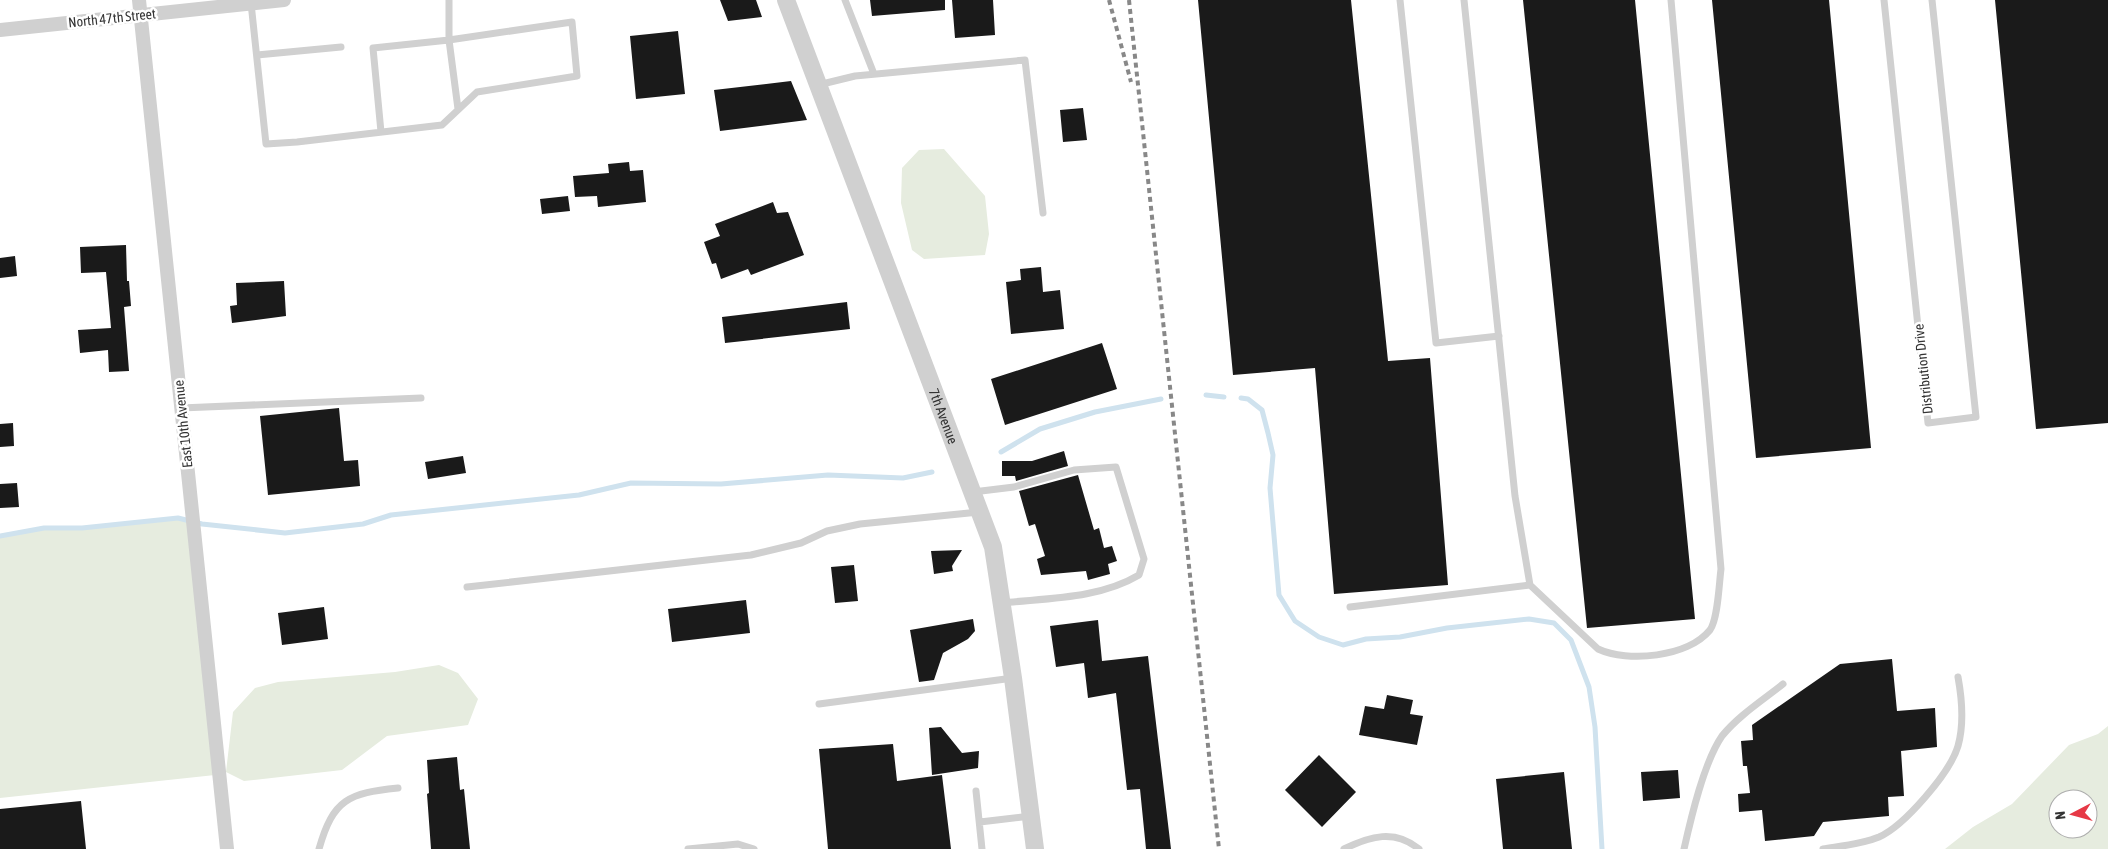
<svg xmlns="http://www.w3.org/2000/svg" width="2108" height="849" viewBox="0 0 2108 849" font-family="'Asap Condensed',sans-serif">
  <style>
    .green { fill: #e6ecdf; fill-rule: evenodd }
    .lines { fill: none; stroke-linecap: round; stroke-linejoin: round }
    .stream { stroke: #cfe2ee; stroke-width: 5 }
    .building { fill: #1a1a1a }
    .service { stroke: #d0d0d0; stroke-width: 7 }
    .minor { stroke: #d0d0d0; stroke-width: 14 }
    .tertiary { stroke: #d0d0d0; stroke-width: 18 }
    .rail { stroke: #888; stroke-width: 4; stroke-dasharray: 5 4; stroke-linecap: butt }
    .labels { text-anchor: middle; stroke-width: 5; stroke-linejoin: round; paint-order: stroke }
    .street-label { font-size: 14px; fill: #333; stroke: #fff }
  </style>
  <rect width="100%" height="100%" fill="#fff"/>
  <!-- green -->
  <path class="green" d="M944 149 985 196 989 234 985 255 924 259 912 250 901 203 902 168 919 150Z
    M178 518 187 520 215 775 0 798V536L44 528H82Z
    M439 665 458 673 478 699 468 725 387 736 342 770 244 781 226 772 233 712 255 688 278 682 395 672Z
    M2108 726V849H1945L1973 827 2012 804 2069 745 2098 734ZM2058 799H2088V829H2058Z"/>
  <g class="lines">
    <!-- stream -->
    <path class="stream" d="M1206 395 1224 397
      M1241 398 1248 399 1262 410 1268 433 1273 455 1270 488 1279 595 1295 621 1319 637 1343 645 1366 639 1400 637 1447 628 1529 619 1554 623 1571 640 1589 687 1595 727 1602 849
      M1001 452 1040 429 1095 412 1161 399
      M0 536 44 528H82L178 518 202 524 285 533 363 524 391 515 579 495 631 483 721 484 828 475 903 478 932 472"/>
  </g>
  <!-- building -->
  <path class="building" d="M720 0H756L762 17 728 21Z
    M870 0H945V10L872 16Z
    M952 0H993L995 35 955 38Z
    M1198 0H1351L1388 361 1430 358 1448 585 1334 594 1315 368 1233 375Z
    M1523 0H1635L1695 619 1587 628Z
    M1712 0H1829L1871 448 1756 458Z
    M1995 0H2108V423L2036 429Z
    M678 31 685 94 636 99 630 36Z
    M791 81 807 120 720 131 714 90Z
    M1083 108 1087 140 1063 142 1060 110Z
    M629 162 630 171 643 170 646 202 598 207 597 196 575 197 573 176 609 173 608 164Z
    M568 196 570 211 542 214 540 199Z
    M773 202 777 213 788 212 804 255 751 275 748 269 721 279 716 263 712 264 704 242 720 236 715 224Z
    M126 245 127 281H129L131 306 124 307 129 371 109 372 108 350 80 353 78 330 111 328 106 272 81 273 80 247Z
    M15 256 17 276 0 278V258Z
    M1041 267 1043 292 1060 290 1064 329 1011 334 1006 282 1021 280 1020 269Z
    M284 281 286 316 232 323 230 306 237 305 236 283Z
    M847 302 850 329 725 343 722 317Z
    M1102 343 1117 389 1005 425 991 379Z
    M339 408 344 461 358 460 360 486 268 495 260 416Z
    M13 423 14 446 0 447V424Z
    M1064 451 1068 466 1016 481 1015 476H1002V461H1032Z
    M463 456 466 473 428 479 425 462Z
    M1078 475 1094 530 1099 528 1104 548 1112 546 1117 561 1108 564 1110 574 1088 580 1086 571 1041 575 1037 559 1045 556 1035 524 1029 526 1019 491Z
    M17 483 19 507 0 508V484Z
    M962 550 952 566 953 571 934 574 931 551Z
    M854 565 858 601 835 603 831 567Z
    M746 600 750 633 672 642 668 609Z
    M324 607 328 639 282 645 278 613Z
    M973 619 975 631 968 639 943 653 934 680 919 682 910 630Z
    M1098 620 1102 661 1148 656 1171 849H1146L1140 789 1127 790 1116 693 1088 698 1084 663 1056 667 1050 626Z
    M1892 659 1897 711 1935 708 1937 747 1901 751 1904 796 1888 797 1889 816 1823 822 1814 836 1765 841 1762 810 1739 812 1738 794 1750 793 1747 766H1743L1741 741 1753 740 1752 725 1840 664Z
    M1387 695 1413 700 1410 714 1423 716 1417 745 1359 735 1365 706 1384 709Z
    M941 727 962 753 979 751 978 768 932 775 929 728Z
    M893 744 897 781 942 775 951 849H828L819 749Z
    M1319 755 1356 792 1322 827 1285 790Z
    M457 757 460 790 464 789 470 849H431L427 794 429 793 427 760Z
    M1678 770 1680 798 1643 801 1641 772Z
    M1564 772 1572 849H1503L1496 779Z
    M81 801 86 849H0V809Z"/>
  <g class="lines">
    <!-- service -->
    <path class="service" d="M845 0 874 74
      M1400 0 1436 343 1499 336
      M1464 0 1515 496 1530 585 1598 649C1628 663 1688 657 1710 630 1718 619 1719 584 1721 569L1671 0
      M1884 0 1928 423 1976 417 1932 0
      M251 3 266 144 297 142 442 125 477 92 577 76 572 22 449 40 458 109
      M257 55 341 47
      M818 85 855 76 1025 60 1043 213
      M381 132 373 48 449 40V0
      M181 408 421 398
      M973 492 1014 487 1074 470 1116 467 1144 559 1139 575C1099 599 1047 598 1002 603
      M467 587 751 555 801 543 827 531 860 524 979 512
      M1350 607 1530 585
      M819 704 1013 678
      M976 791 982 849
      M980 822 1031 816
      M319 849C333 799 349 793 398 788
      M688 849 738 844 754 849
      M1344 849C1370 836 1395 829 1419 849
      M1684 849C1691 818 1704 762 1722 736 1738 716 1763 700 1783 684
      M1823 849C1841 846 1862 844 1879 837 1904 826 1950 773 1958 746 1964 725 1962 699 1958 677"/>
    <!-- minor -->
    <path class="minor" d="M139 0 227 849
      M0 30 284 0"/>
    <!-- tertiary -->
    <path class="tertiary" id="s1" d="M786 0 993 547 1013 678 1035 849"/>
    <!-- rail -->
    <path class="rail" d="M1109 0 1131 82
      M1129 0 1219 849"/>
  </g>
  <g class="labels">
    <!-- street labels -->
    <g class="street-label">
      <text transform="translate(112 18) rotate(-6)" y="5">North 47th Street</text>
      <text transform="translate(1923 369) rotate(-96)" y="5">Distribution Drive</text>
      <text dy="5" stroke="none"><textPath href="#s1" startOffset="445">7th Avenue</textPath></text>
      <text transform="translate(183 424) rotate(-96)" y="5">East 10th Avenue</text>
    </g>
  </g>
  <!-- north arrow -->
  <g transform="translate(2073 814) rotate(264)"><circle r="24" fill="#ffffff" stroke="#adadad"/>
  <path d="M0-4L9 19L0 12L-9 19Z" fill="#e63946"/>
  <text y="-8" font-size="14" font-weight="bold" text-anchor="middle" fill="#333333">N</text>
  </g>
</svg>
